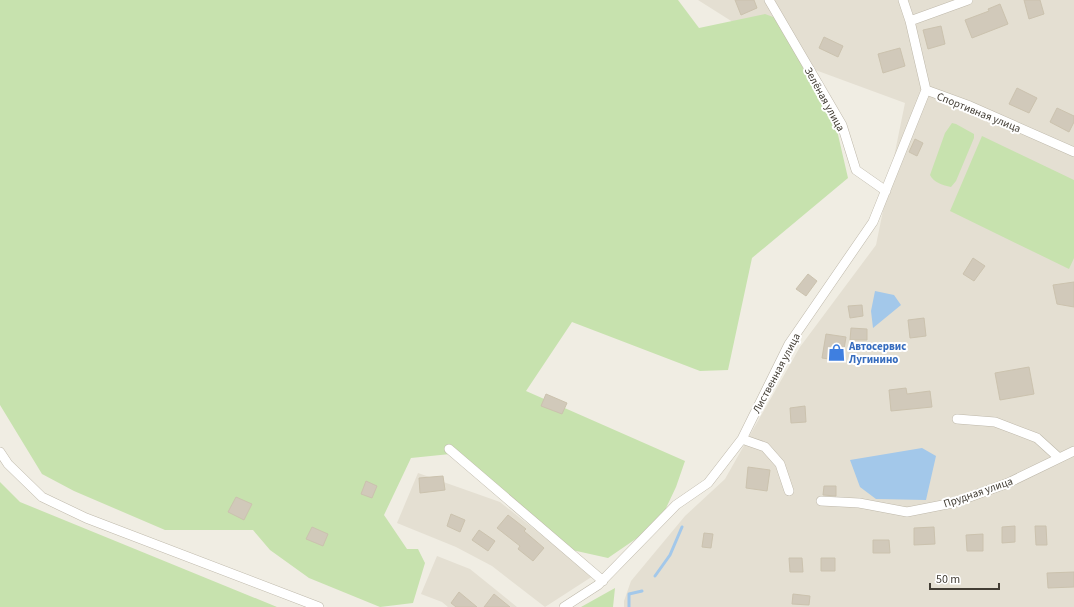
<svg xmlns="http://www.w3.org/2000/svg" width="1074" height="607" viewBox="0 0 1074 607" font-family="'Source Sans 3',sans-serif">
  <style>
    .residential { fill: #e4dfd2 }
    .green { fill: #c7e2ae }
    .water { fill: #a3c8ea }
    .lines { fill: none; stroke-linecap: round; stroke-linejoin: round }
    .stream { stroke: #a3c8ea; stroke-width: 3 }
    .building { fill: #d1c9ba; stroke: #cbc2ae }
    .street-casing { stroke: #beb8aa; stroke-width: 10 }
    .street { stroke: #fff; stroke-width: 9 }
    .labels { text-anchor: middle; stroke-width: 4; stroke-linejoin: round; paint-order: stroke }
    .street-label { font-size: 11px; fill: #423d34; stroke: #fff }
    .shop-label { font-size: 11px; font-weight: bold; fill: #366cbe; stroke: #fff; text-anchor: start }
  </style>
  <rect width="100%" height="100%" fill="#f0ede3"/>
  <!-- residential -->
  <path class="residential" d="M698 0H1074V607H624V601L631 581 685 516 725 479 800 347 876 245 905 103 799 64Z
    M418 473 500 502 593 576 545 607 492 566 456 547 397 523Z
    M437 556 470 569 517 607H448L442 602 421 594Z"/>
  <!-- green -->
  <path class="green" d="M0 0H678L699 28 765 14 784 21 795 51 813 89 836 126 848 178 752 258 728 370 700 371 572 322 526 391 685 461 676 487 659 523 608 558 572 550 460 453 411 458 384 515 407 549H418L425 563 413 603 380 607 309 578 270 550 253 530H165L74 491 42 474 0 405Z
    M952 123 956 124 974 134V138L956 181 951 187C943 185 934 183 930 175L945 133Z
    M982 136 1074 180V258L1069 269 950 211Z
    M0 482 20 502 277 607H0Z
    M615 588 613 607H581Z"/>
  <!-- water -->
  <path class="water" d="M875 291 894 295 901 305 873 328 871 311Z
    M922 448 936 456 926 500 876 499 860 487 850 460Z"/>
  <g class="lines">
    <!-- stream -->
    <path class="stream" d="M655 576 670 555 682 527
      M629 607V594L642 591"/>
  </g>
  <!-- building -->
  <path class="building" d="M735 0H754L757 8 741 15Z
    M1024 0H1040L1044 14 1029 19Z
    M1000 4 1008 24 972 38 965 20 989 11 988 9Z
    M941 26 945 44 928 49 923 30Z
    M824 37 843 46 838 57 819 48Z
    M900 48 905 66 883 73 878 54Z
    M1017 88 1037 98 1029 113 1009 104Z
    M1057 108 1074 116V122L1069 132 1050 122Z
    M915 139 923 143 917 156 909 152Z
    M973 258 985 266 974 281 963 274Z
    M808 274 817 281 806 296 796 289Z
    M1074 282V307L1057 304 1053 285Z
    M862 305 863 316 850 318 848 306Z
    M924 318 926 336 910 338 908 320Z
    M851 328 867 329V340H850Z
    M826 334 846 337 842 361 822 358Z
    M1029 367 1034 394 1000 400 995 373Z
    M906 388 907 394 930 391 932 407 891 411 889 390Z
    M546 394 567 403 562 414 541 406Z
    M805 406 806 422 791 423 790 408Z
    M748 467 770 470 767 491 746 488Z
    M443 476 445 490 420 493 419 478Z
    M366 481 377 486 372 498 361 494Z
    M824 486H836V496L823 495Z
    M236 497 252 504 244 520 228 512Z
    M451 514 465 520 460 532 447 526Z
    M508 515 526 529 524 531 544 548 533 561 518 549 520 546 497 528Z
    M1015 526V542L1002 543V527Z
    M1035 526H1046L1047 545H1036Z
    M312 527 328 534 323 546 306 539Z
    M934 527 935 544 914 545V528Z
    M479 530 495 541 488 551 472 540Z
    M704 533 713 534 711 548 702 547Z
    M983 534V551H967L966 535Z
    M873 540H889L890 553H873Z
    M789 558H802L803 572H790Z
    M821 558H835V571H821Z
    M1074 572V587L1048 588 1047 573Z
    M459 592 477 607H456L451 603Z
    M494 594 510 607H484Z
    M793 594 810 596 809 605 792 604Z"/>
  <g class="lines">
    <defs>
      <path id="street" d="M769 0 842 125 856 170 886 191
        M903 0 910 21 926 90 970 106 1074 152
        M910 21 968 0
        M957 419 995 422 1037 438 1059 458
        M742 439 765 447 780 464 789 491
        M449 449 603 581
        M0 452 8 464 42 497 86 518 319 607
        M821 501 859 503 907 512 953 503 1008 483 1074 451
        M564 607 598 585 676 505 708 483 742 439 789 344 873 222 926 90"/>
    </defs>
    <!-- street casing -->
    <use href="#street" class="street-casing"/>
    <!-- street -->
    <use href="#street" class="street"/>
  </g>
  <!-- icons -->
  <defs>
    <symbol id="shop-bare" viewBox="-9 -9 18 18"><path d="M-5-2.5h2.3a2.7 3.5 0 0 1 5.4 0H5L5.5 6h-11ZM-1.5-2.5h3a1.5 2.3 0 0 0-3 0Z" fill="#3f7fe0" stroke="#fff" stroke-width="2.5" paint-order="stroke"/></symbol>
  </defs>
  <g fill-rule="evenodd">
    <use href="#shop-bare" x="824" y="340" width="25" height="25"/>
  </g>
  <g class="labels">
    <!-- street labels -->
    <g class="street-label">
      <text transform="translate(825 99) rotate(61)" y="4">Зелёная улица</text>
      <text transform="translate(979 112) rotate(22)" y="4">Спортивная улица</text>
      <text transform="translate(776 373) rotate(-62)" y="4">Лиственная улица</text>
      <text transform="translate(978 492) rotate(-19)" y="4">Прудная улица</text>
    </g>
    <!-- shop labels -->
    <g class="shop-label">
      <text x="849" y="350">Автосервис<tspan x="849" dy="13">Лугинино</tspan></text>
    </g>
  </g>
  <!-- scale -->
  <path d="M930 583v6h69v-6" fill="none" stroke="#423d34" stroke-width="2"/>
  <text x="936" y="583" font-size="12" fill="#423d34" stroke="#ffffff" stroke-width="3" paint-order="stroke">50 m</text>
</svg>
